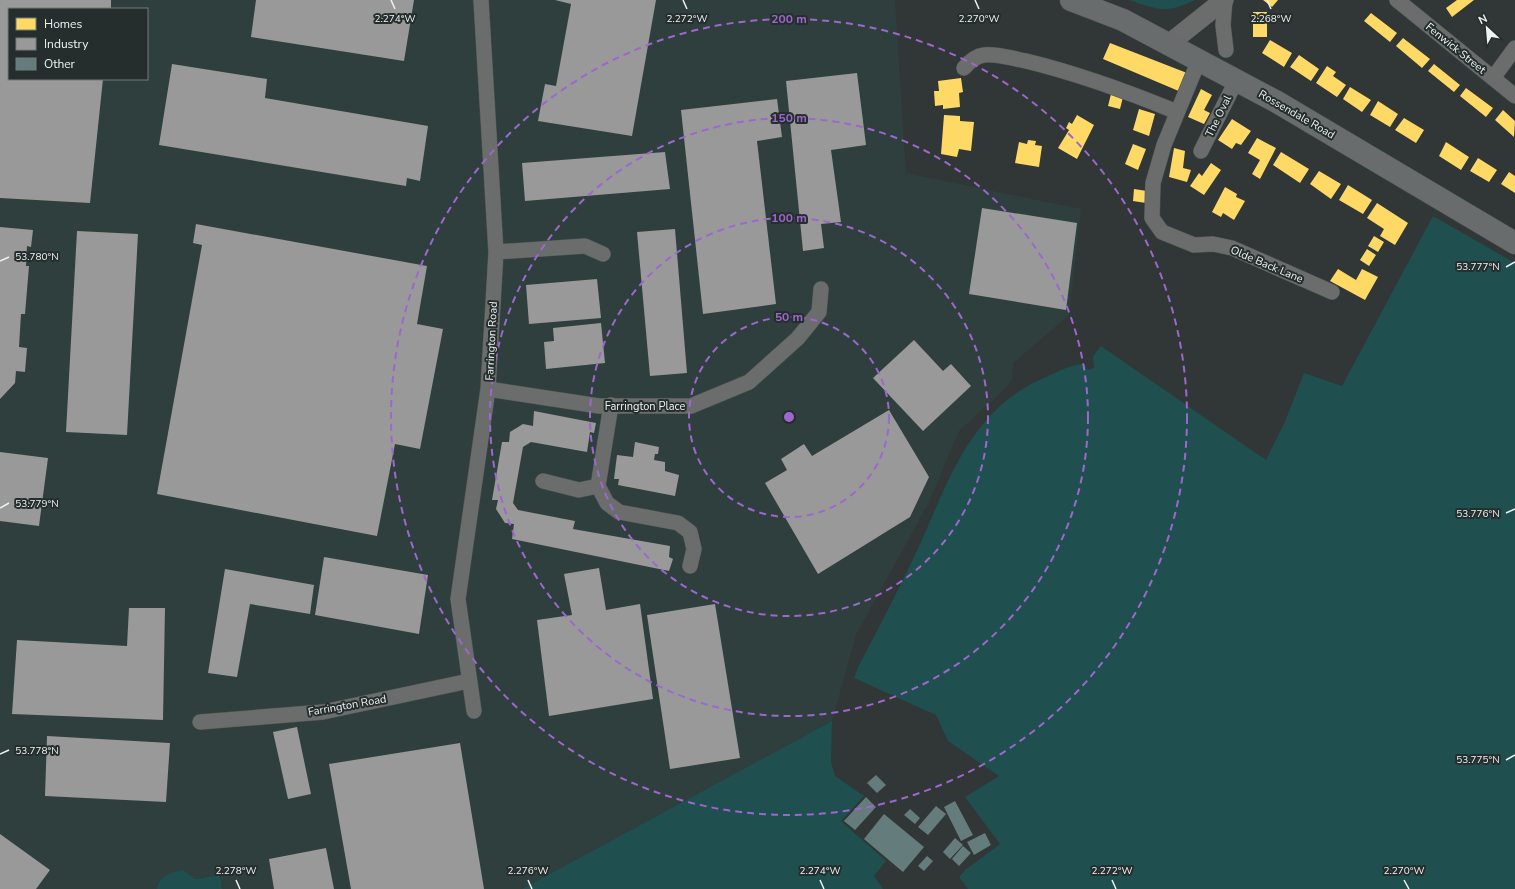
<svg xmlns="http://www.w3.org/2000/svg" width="1515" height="889" viewBox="0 0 1515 889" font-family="'Nunito Sans',sans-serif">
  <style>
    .built { fill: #2f3f3e; fill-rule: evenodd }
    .green { fill: #1f4f4f }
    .homes { fill: #ffd966 }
    .industry { fill: #999 }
    .building { fill: #647d7c }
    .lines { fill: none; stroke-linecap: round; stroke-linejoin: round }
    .minor-casing { stroke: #505353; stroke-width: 16 }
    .tertiary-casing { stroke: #505353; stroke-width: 20 }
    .trunk-casing { stroke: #505353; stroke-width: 23 }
    .minor { stroke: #6b6d6d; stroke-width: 15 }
    .tertiary { stroke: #6b6d6d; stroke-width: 19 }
    .trunk { stroke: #686c6c; stroke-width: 22 }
    .ticks { fill: none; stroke: #edf2f2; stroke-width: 1.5 }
    .ring { fill: none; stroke: #9d67ce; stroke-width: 2; stroke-dasharray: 7 5 }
    .labels { text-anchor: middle; stroke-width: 4; stroke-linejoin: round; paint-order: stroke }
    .street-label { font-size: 11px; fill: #edf2f2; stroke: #252e2d }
    .ticks-label { font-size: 10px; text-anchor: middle; fill: #edf2f2; stroke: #252e2d; stroke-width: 4; stroke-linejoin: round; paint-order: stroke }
    .centre { fill: #9d67ce; stroke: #252e2d; stroke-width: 2 }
    .ring-label { font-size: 12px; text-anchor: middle; font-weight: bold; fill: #9d67ce; stroke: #252e2d; stroke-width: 4; stroke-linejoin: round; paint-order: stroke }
  </style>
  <rect width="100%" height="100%" fill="#313636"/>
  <!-- built -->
  <path class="built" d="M0 0H895L906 173 1081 209 1069 315 1013 363 1012 379 1006 388 959 431 929 502 856 635 832 721 522 889H222L220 875 157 884V889H0ZM9 9H147V79H9Z"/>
  <!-- green -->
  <path class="green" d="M1129 0H1195C1165 14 1159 10 1129 0Z
    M1433 216 1515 263V889H968L959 877 965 870 1000 844 965 797 999 776 948 741 936 715 854 678 858 667C877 631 896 595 913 559 948 486 966 410 1048 376 1060 371 1071 364 1085 364L1087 370 1094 368 1093 356 1101 346 1266 460 1284 424 1304 373 1342 386Z
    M832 721 831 762 835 776 864 796 841 821 886 861 874 876 883 889H522Z
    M183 870 195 879 220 875 222 889H157C158 876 172 872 183 870Z"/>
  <!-- homes -->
  <path class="homes" d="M1263 0H1278L1272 7Z
    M1457 0H1474L1452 17 1446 8Z
    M1253 12H1267V37H1253Z
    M1371 13 1397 33 1390 42 1364 21Z
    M1403 38 1430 59 1422 68 1396 46Z
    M1270 40 1292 53 1284 67 1262 53Z
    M1110 43 1187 73 1181 92 1103 59Z
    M1299 55 1319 69 1311 81 1290 67Z
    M1434 64 1460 85 1454 92 1428 71Z
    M1327 66 1336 72 1333 76 1346 85 1337 97 1316 83Z
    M961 78 963 92 959 93 960 107 943 109V105L935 106 934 91H939L938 81Z
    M1350 87 1371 100 1362 112 1343 99Z
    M1466 88 1493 108 1486 117 1460 96Z
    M1201 89 1212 95 1204 110 1210 113 1204 124 1188 117Z
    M1111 94 1123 97 1120 109 1108 106Z
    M1378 101 1398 114 1390 127 1370 115Z
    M1139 109 1155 114 1149 136 1133 130Z
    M1503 110 1515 121 1514 137 1495 120Z
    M944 115 960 116V121L974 122 971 151 959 149 957 157 941 154Z
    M1077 115 1094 125 1077 159 1058 148 1069 130 1066 128 1069 122 1072 124Z
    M1404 118 1424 130 1416 143 1395 130Z
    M1232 119 1251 131 1241 145 1236 143 1232 149 1218 140Z
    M1257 138 1276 148 1260 179 1252 174 1260 160 1248 153Z
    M1028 140 1036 141 1035 145 1042 146 1039 167 1015 163 1019 142 1027 144Z
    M1446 142 1469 157 1461 170 1439 156Z
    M1133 144 1146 149 1138 170 1125 164Z
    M1174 148 1185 151 1183 168 1191 170 1187 182 1169 177Z
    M1281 152 1309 169 1300 183 1273 165Z
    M1478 158 1497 170 1489 182 1470 171Z
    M1211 163 1221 170 1204 195 1190 186 1199 173 1202 176Z
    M1319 171 1341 184 1331 199 1310 184Z
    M1509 172 1515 176V193L1501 184Z
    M1348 185 1372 200 1363 214 1339 200Z
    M1225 187 1237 194 1236 197 1245 201 1234 220 1223 213 1221 217 1212 212Z
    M1134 189 1147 191 1146 203 1133 201Z
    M1377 203 1408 223 1395 245 1380 236 1384 229 1367 218Z
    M1374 236 1384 242 1378 252 1368 246Z
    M1367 249 1376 255 1369 266 1360 260Z
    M1338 269 1356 280 1362 269 1378 277 1365 300 1330 281Z"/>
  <!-- industry -->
  <path class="industry" d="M0 0H111V9H9V79H103L90 203 0 198Z
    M256 0H414L404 61 251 37Z
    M555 0H656L632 136 538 121 545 84 556 86 571 4Z
    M172 64 267 79 265 98 428 126 420 181 407 178 406 186 159 145Z
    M857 73 866 145 831 150 841 222 821 224 824 248 803 251 786 81Z
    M777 99 782 137 757 141 776 304 703 314 681 110Z
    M665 152 670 189 525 201 522 163Z
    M982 208 1077 223 1066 310 969 294Z
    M196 224 427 266 417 324 443 329 420 449 395 444 377 536 157 494 202 245 193 243Z
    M0 227 33 230 31 247 27 246 26 266H29L25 314H21L19 347 27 348 25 372 16 371 15 383 0 399Z
    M675 229 687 373 650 376 637 232Z
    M77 231 138 234 127 435 66 432Z
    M597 279 601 318 529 324 526 285Z
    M601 323 605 363 546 369 544 342 554 341 553 328Z
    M914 340 943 371 951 364 971 386 923 431 873 378Z
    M889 410 929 477 910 517 818 574 765 483 787 470 781 459 804 444 812 456Z
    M534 411 596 423 594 433 590 432 587 452 531 442 523 447 513 503 518 510 575 521 573 529 670 546 669 557 673 559 669 571 512 539 514 524 505 523 496 509 498 500H492L502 442H509L510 432 523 424 533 426Z
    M635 442 659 447 658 454H655L654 460 665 462V471L679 475 675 496 618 485 619 479H614L617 455 633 457Z
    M0 452 48 458 39 526 0 521Z
    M324 557 428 575 419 634 315 615Z
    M599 568 606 610 640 604 653 699 549 716 537 620 572 615 564 574Z
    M225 569 314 585 310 614 250 604 237 677 208 673Z
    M715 604 740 758 670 769 647 615Z
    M129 608H165L163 720 12 714 17 640 127 646Z
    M297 727 311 794 288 799 273 732Z
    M47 736 170 743 166 802 45 796Z
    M460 743 484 889H351L329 764Z
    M0 834 50 870 36 889H0Z
    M326 848 334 889H274L269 859Z"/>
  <!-- building -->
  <path class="building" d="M876 775 886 785 877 793 867 783Z
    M866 797 876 807 855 830 844 821Z
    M955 801 973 835 961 841 944 807Z
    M936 806 946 814 928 835 918 827Z
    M910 809 920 818 915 824 904 815Z
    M884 814 924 847 903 872 864 839Z
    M985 833 991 845 974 855 967 842Z
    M955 838 963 845 950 859 943 852Z
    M963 846 971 853 959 866 952 859Z
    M927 856 933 861 924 871 918 866Z"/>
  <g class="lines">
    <defs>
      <path id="minor" d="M1225 0 1223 25 1226 50
        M1397 0 1515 96
        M1199 60 1164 145 1153 183 1152 218 1162 232 1194 245 1213 244 1232 248 1332 292
        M964 68C969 62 976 56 984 55 995 53 1015 59 1026 61 1080 74 1126 91 1177 112
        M1493 78 1515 48
        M1201 151 1236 81
        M496 252 585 246 603 254
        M488 389 599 406H691L749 382 798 338 819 312 821 289
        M611 405 598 486 607 503 619 512 678 523 690 532 694 549 690 566
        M543 481 579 490 598 486
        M474 711 458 599 488 389 496 252 481 0
        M200 722 323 712 469 681"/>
      <path id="tertiary" d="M1170 43 1224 0"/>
      <path id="trunk" d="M1071 0 1123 20 1277 102 1515 243"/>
    </defs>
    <!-- minor casing -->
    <use href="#minor" class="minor-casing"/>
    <!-- tertiary casing -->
    <use href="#tertiary" class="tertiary-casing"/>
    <!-- trunk casing -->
    <use href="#trunk" class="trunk-casing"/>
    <!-- minor -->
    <use href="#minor" class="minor"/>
    <!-- tertiary -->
    <use href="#tertiary" class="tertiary"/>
    <!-- trunk -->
    <use href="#trunk" class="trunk"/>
  </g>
  <!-- ticks -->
  <path class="ticks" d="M391 0 395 9M683 0 687 9M975 0 979 9M1267 0 1271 9M0 261 9 257M1506 267 1515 262M0 508 9 503M1506 513 1515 509M0 754 9 750M1506 760 1515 755M236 880 240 889M528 880 532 889M820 880 824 889M1112 880 1116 889M1404 880 1409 889"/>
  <!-- distance rings -->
  <g class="ring">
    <circle cx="789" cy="417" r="100"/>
    <circle cx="789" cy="417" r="199"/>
    <circle cx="789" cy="417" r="299"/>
    <circle cx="789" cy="417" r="398"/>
  </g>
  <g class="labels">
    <!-- street labels -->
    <g class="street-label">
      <text transform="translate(1456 48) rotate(39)" y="4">Fenwick Street</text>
      <text transform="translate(1297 114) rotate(30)" y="4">Rossendale Road</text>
      <text transform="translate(1218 116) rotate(-64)" y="4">The Oval</text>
      <text transform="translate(1267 264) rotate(23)" y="4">Olde Back Lane</text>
      <text transform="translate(491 341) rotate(-87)" y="4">Farrington Road</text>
      <text x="645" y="410">Farrington Place</text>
      <text transform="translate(347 705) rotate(-10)" y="4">Farrington Road</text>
    </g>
  </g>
  <g class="ticks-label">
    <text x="395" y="22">2.274°W</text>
    <text x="687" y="22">2.272°W</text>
    <text x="979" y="22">2.270°W</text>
    <text x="1271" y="22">2.268°W</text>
    <text x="37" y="260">53.780°N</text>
    <text x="1478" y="270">53.777°N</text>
    <text x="37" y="507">53.779°N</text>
    <text x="1478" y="517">53.776°N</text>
    <text x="37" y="754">53.778°N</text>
    <text x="1478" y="763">53.775°N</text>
    <text x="236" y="874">2.278°W</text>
    <text x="528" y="874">2.276°W</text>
    <text x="820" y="874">2.274°W</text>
    <text x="1112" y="874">2.272°W</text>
    <text x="1404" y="874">2.270°W</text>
  </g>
  <circle cx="789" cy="417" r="6" class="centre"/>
  <g class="ring-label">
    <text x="789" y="23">200 m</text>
    <text x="789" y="122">150 m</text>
    <text x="789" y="222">100 m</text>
    <text x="789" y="321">50 m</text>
  </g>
  <!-- legend -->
  <rect x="8" y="8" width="140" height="72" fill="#252e2d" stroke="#757c7c"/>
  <rect x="16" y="18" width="20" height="12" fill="#ffd966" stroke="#757c7c"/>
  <text x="44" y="28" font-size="12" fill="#edf2f2">Homes</text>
  <rect x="16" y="38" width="20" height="12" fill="#999999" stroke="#757c7c"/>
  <text x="44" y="48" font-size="12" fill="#edf2f2">Industry</text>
  <rect x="16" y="58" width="20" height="12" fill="#647d7c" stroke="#757c7c"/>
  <text x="44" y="68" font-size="12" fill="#edf2f2">Other</text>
  <!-- north arrow -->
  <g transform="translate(1487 28) rotate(334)" stroke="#252e2d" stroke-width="3" paint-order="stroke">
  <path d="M0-3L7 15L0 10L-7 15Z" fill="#edf2f2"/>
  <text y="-6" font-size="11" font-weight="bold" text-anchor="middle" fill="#edf2f2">N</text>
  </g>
</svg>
